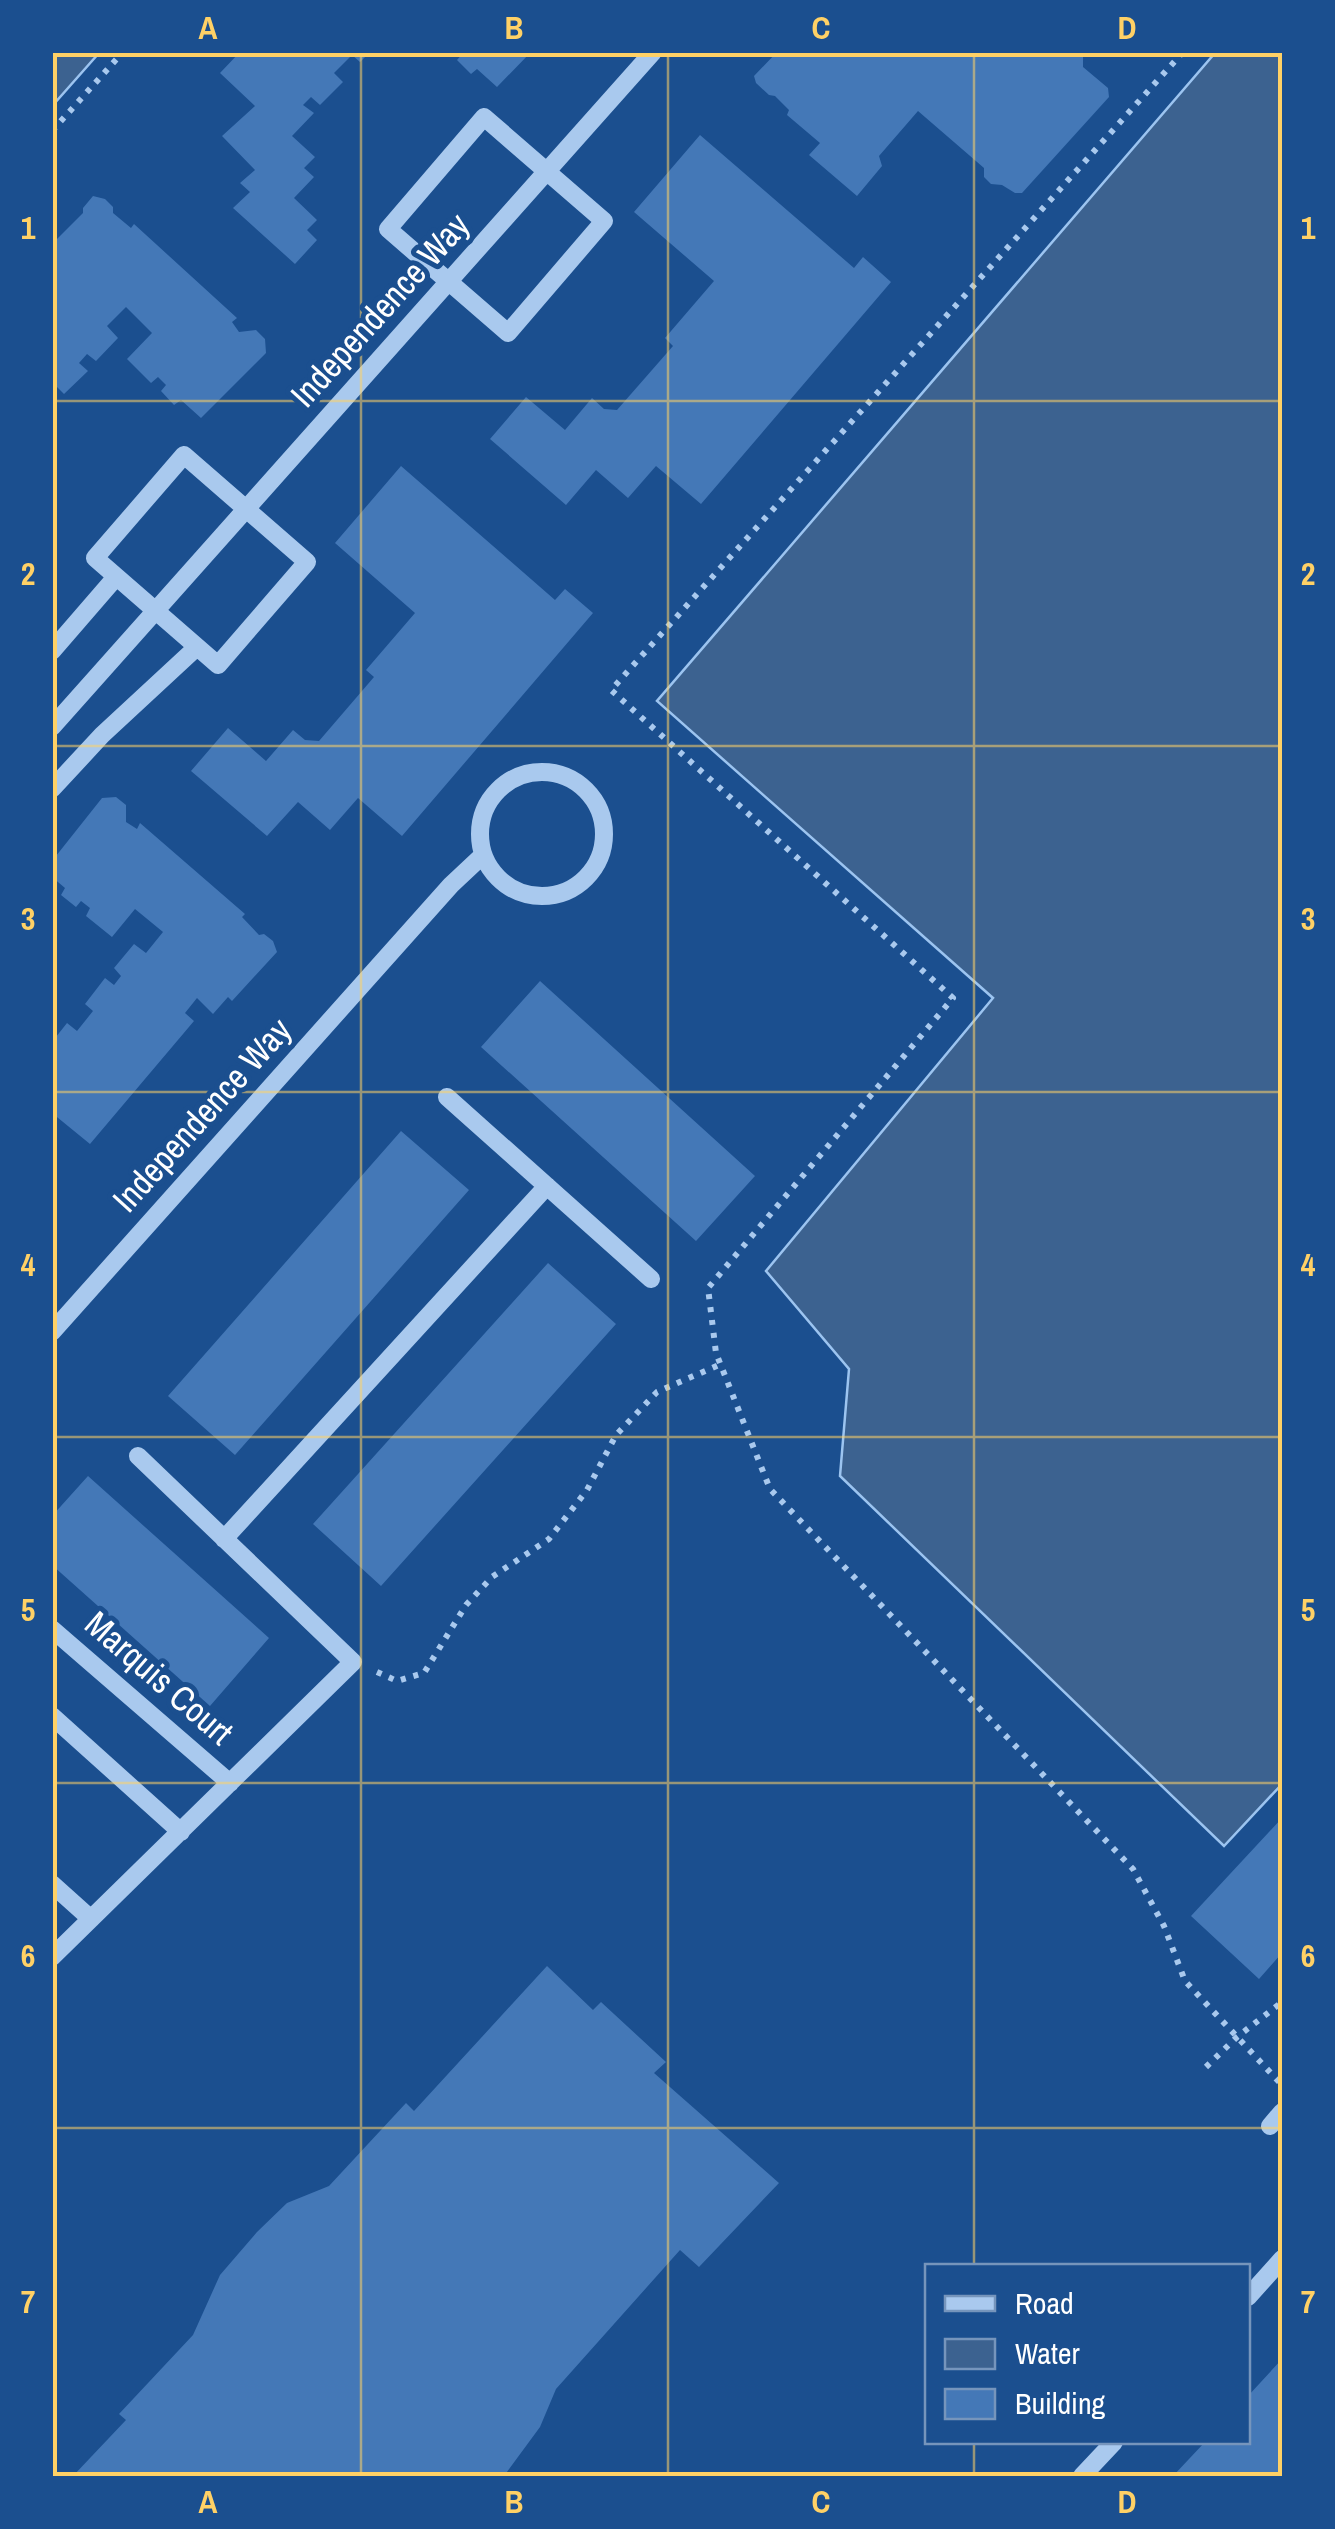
<svg xmlns="http://www.w3.org/2000/svg" width="1335" height="2529" viewBox="0 0 1335 2529" font-family="'Archivo Narrow',sans-serif">
  <style>
    .water { fill: #3c6290; stroke: #9cc4f0; stroke-width: 2.5 }
    .building { fill: #4478b7 }
    .lines { fill: none; stroke-linecap: round; stroke-linejoin: round }
    .path { stroke: #a9c9ee; stroke-width: 6; stroke-dasharray: 5 8; stroke-linecap: butt }
    .minor { stroke: #a9c9ee; stroke-width: 18 }
    .grid { fill: none; stroke: #ffd166; stroke-width: 2.5; stroke-opacity: 0.55 }
    .labels { text-anchor: middle; stroke-width: 10; stroke-linejoin: round; paint-order: stroke }
    .street-label { font-size: 35px; fill: #fff; stroke: #1b4f8f }
    .neatline { fill: none; stroke: #ffd166; stroke-width: 4 }
    .grid-label { font-size: 32px; text-anchor: middle; font-weight: bold; fill: #ffd166 }
  </style>
  <rect width="100%" height="100%" fill="#1b4f8f"/>
  <!-- water -->
  <path class="water" d="M53 52 99 53 53 105 52 53Z
    M1215 53H1282V1784L1224 1846 840 1476 849 1369 766 1271 993 998 657 701Z"/>
  <!-- building -->
  <path class="building" d="M240 52H370L360 62 352 55 334 73 343 82 320 105 311 97 303 105 314 113 292 136 315 157 304 168 314 177 294 198 317 220 307 230 317 240 295 264 233 208 250 192 240 183 255 170 222 136 255 106 220 73Z
    M464 52H531L497 87 477 69 471 74 457 60Z
    M777 52H1077L1083 57V67L1108 88 1109 97 1022 193H1015L1002 185 991 184 984 177V168L918 111 879 156 882 166 857 196 809 155 820 143 787 115 789 110 775 96 769 95 756 83 754 76Z
    M700 135 854 268 863 257 891 282 701 504 656 466 628 498 596 470 566 505 490 439 526 397 565 430 592 398 604 409 617 410 673 346 665 338 714 281 634 212Z
    M93 196 105 199 113 207V213L131 228 134 224 237 318 232 322 239 332 256 330 265 339 266 353 201 418 181 400 174 405 161 391 166 385 158 377 151 383 127 359 152 333 126 307 107 326 118 338 96 361 87 354 79 363 88 371 64 394 56 386 52 390V286L56 282 52 278V244L83 213V208Z
    M401 466 555 600 565 589 593 613 402 836 358 798 330 830 298 802 267 836 191 771 228 728 266 761 293 730 305 740 319 741 374 677 366 670 415 613 335 543Z
    M116 797 126 805V822L137 829 140 823 245 914 242 917 259 935 264 934 273 941 277 952 232 1001 228 997 213 1014 197 998 185 1013 194 1021 90 1144 52 1113V1060L56 1056 52 1053V1042L67 1023 77 1031 93 1011 85 1004 105 978 114 985 121 976 114 968 134 944 146 953 163 932 135 909 112 937 86 916 90 908 81 901 76 907 61 895 65 888 52 877V861L102 798Z
    M540 981 755 1176 696 1241 481 1047Z
    M401 1131 469 1190 235 1455 168 1396Z
    M548 1263 616 1324 381 1586 313 1524Z
    M88 1476 269 1638 210 1706 52 1565V1516Z
    M1282 1818V1953L1259 1979 1191 1916Z
    M547 1966 593 2010 601 2002 666 2062 654 2073 779 2183 699 2267 680 2250 556 2389 540 2427 504 2476H73L126 2420 119 2414 193 2335 220 2275 257 2232 287 2203 329 2186 406 2103 414 2111Z
    M1282 2359V2476H1173L1205 2442H1248V2396Z"/>
  <g class="lines">
    <!-- path -->
    <path class="path" d="M1183 52 611 690 953 998 708 1288 716 1353 770 1489 1133 1869 1164 1926 1185 1981 1281 2084
      M52 131 123 52
      M377 1672 397 1681 424 1673 466 1605 492 1577 549 1539 587 1490 616 1435 657 1392 721 1364
      M1206 2067 1237 2037 1282 2002"/>
    <!-- minor -->
    <path class="minor" d="M484 117 604 221 508 333 388 229Z
      M184 455 307 562 218 665 95 558Z
      M52 651 116 577
      M52 727 653 52
      M480 834a62 62 0 1 1 124 0a62 62 0 1 1-124 0Z
      M52 789 102 735 197 647
      M447 1097 651 1279
      M52 1332 451 885 483 855
      M224 1539 547 1186
      M52 1629 230 1783
      M52 1716 181 1832
      M52 1884 91 1919
      M52 1957 353 1662 138 1456
      M1270 2126 1282 2112
      M1248 2297 1282 2259
      M1082 2476 1114 2442"/>
  </g>
  <!-- grid -->
  <path class="grid" d="M361 52V2476M668 52V2476M974 52V2266M52 401H1282M52 746H1282M52 1092H1282M52 1437H1282M52 1783H1282M52 2128H1282M974 2442V2476"/>
  <g class="labels">
    <!-- street labels -->
    <g class="street-label">
      <text transform="translate(380 310) rotate(-48)" y="12">Independence Way</text>
      <text transform="translate(202 1115) rotate(-48)" y="12">Independence Way</text>
      <text transform="translate(159 1678) rotate(41)" y="12">Marquis Court</text>
    </g>
  </g>
  <!-- border -->
  <rect width="1335" height="2529" fill="none" stroke="#1b4f8f" stroke-width="110"/>
  <!-- legend -->
  <rect x="925" y="2264" width="325" height="180" fill="#1b4f8f" stroke="#7695bc" stroke-width="2.5"/>
  <rect x="945" y="2296" width="50" height="15" fill="#a9c9ee" stroke="#7695bc" stroke-width="2.5"/>
  <text x="1015" y="2314" font-size="30" fill="#ffffff">Road</text>
  <rect x="945" y="2339" width="50" height="30" fill="#3c6290" stroke="#7695bc" stroke-width="2.5"/>
  <text x="1015" y="2364" font-size="30" fill="#ffffff">Water</text>
  <rect x="945" y="2389" width="50" height="30" fill="#4478b7" stroke="#7695bc" stroke-width="2.5"/>
  <text x="1015" y="2414" font-size="30" fill="#ffffff">Building</text>
  <rect x="55" y="55" width="1225" height="2419" class="neatline"/>
  <g class="grid-label">
    <text x="208" y="39">A</text>
    <text x="514" y="39">B</text>
    <text x="821" y="39">C</text>
    <text x="1127" y="39">D</text>
    <text x="28" y="239">1</text>
    <text x="1308" y="239">1</text>
    <text x="28" y="585">2</text>
    <text x="1308" y="585">2</text>
    <text x="28" y="930">3</text>
    <text x="1308" y="930">3</text>
    <text x="28" y="1276">4</text>
    <text x="1308" y="1276">4</text>
    <text x="28" y="1621">5</text>
    <text x="1308" y="1621">5</text>
    <text x="28" y="1967">6</text>
    <text x="1308" y="1967">6</text>
    <text x="28" y="2313">7</text>
    <text x="1308" y="2313">7</text>
    <text x="208" y="2513">A</text>
    <text x="514" y="2513">B</text>
    <text x="821" y="2513">C</text>
    <text x="1127" y="2513">D</text>
  </g>
</svg>
